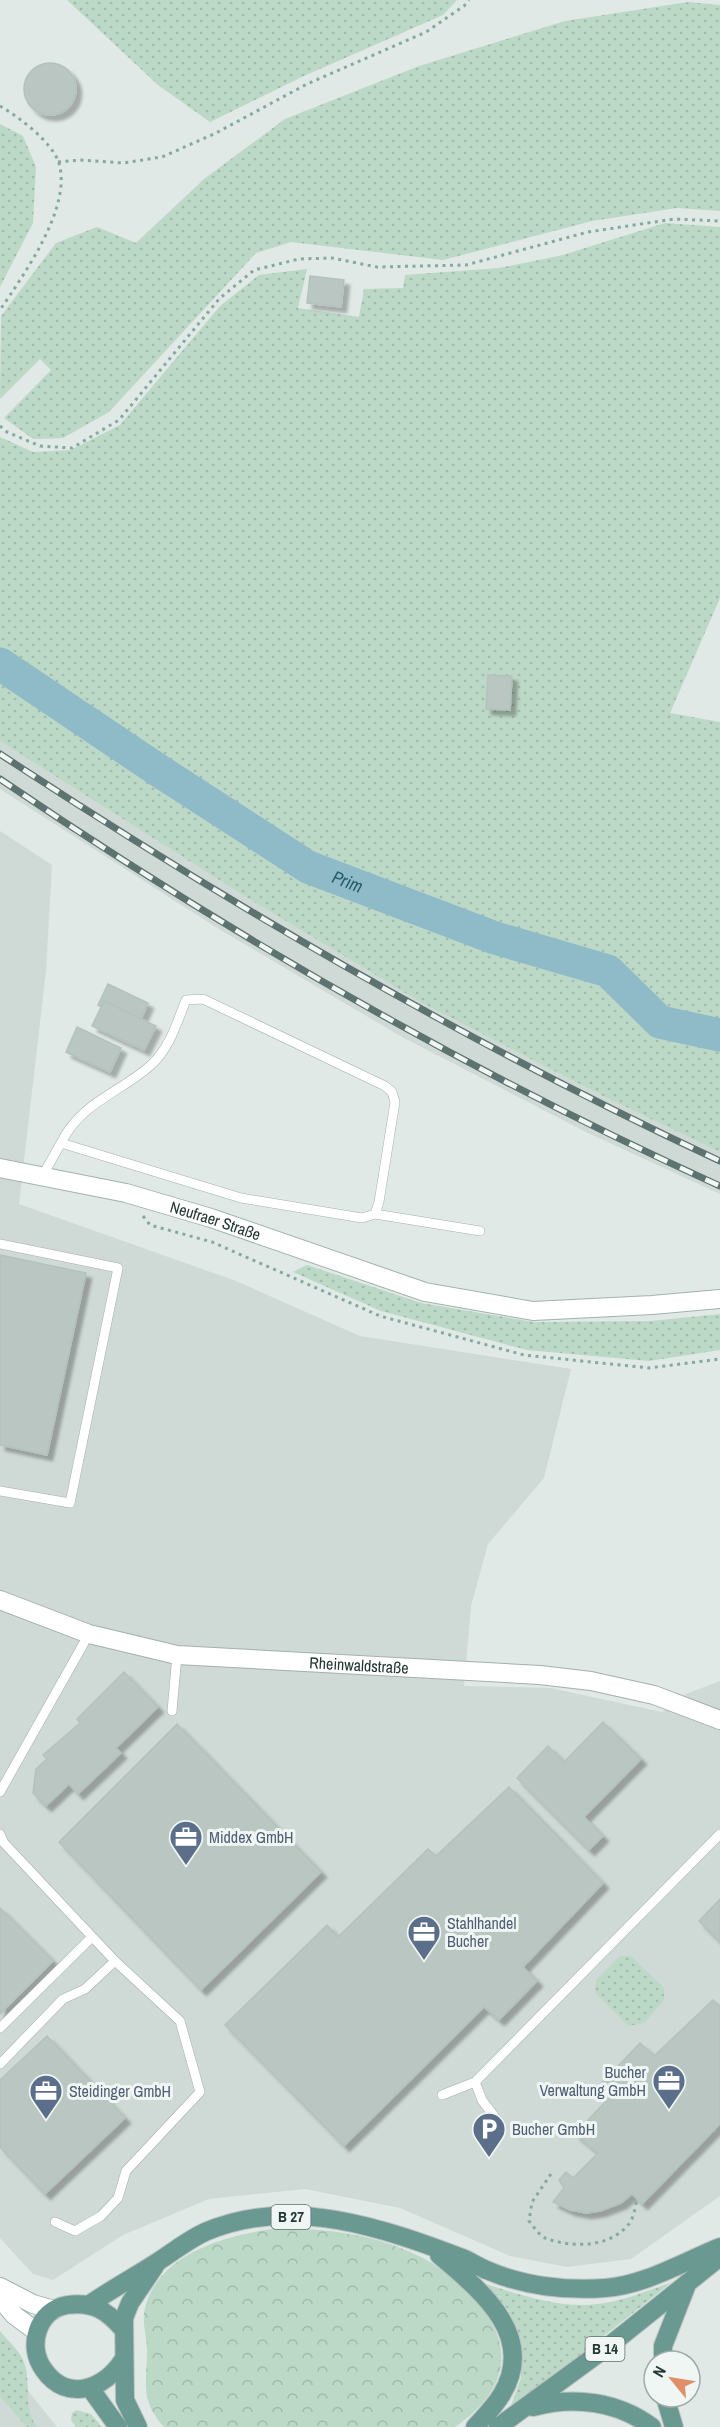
<svg xmlns="http://www.w3.org/2000/svg" width="720" height="2427" viewBox="0 0 720 2427" font-family="'Archivo Narrow',sans-serif">
  <style>
    .built { fill: #cfd9d5 }
    .grass { fill: url(#grass-dots); fill-rule: evenodd }
    .forest { fill: url(#forest-crowns) }
    .lines { fill: none; stroke-linecap: round; stroke-linejoin: round }
    .river { stroke: #8fbac8; stroke-width: 33 }
    .building { fill: #b9c6c2; stroke: #b4c2bd; stroke-width: 1.5; filter: url(#shadow) }
    .lane-casing { stroke: #a4b0ad; stroke-width: 10 }
    .street-casing { stroke: #a4b0ad; stroke-width: 20 }
    .secondary-casing { stroke: #a1b3ae; stroke-width: 20 }
    .primary-casing { stroke: #bdc3c2; stroke-width: 20 }
    .path { stroke: #85a9a1; stroke-width: 3; stroke-dasharray: 3 4.5; stroke-linecap: butt }
    .lane { stroke: #fff; stroke-width: 9 }
    .street { stroke: #fff; stroke-width: 18 }
    .secondary { stroke: #fff; stroke-width: 18 }
    .primary { stroke: #6a9991; stroke-width: 18 }
    .rail-casing { stroke: #5d736f; stroke-width: 7 }
    .rail { stroke: #f0f6f4; stroke-width: 4.5; stroke-dasharray: 14; stroke-linecap: butt }
    .labels { text-anchor: middle; stroke-width: 6; stroke-linejoin: round; paint-order: stroke }
    .shield { fill: #f0f6f4; stroke: #60706e; stroke-width: 1.5 }
    .shield-label { font-size: 15px; font-weight: bold; fill: #233734 }
    .street-label { font-size: 16px; fill: #233734; stroke: #f0f6f4 }
    .service-label { font-size: 16px; fill: #4e5e75; stroke: #f0f6f4; text-anchor: start }
    .water-label { font-size: 18px; font-style: italic; fill: #255a6b; stroke: #f0f6f4 }
  </style>
  <defs>
    <pattern id="grass-dots" width="8" height="8" patternUnits="userSpaceOnUse" patternTransform="scale(1.5)"><rect width="8" height="8" fill="#bcd8c6"/><path d="M2 2h.1M6 6h.1" fill="none" stroke="#a1baab" stroke-width="1.8" stroke-linecap="round"/></pattern>
    <pattern id="forest-crowns" width="20" height="18" patternUnits="userSpaceOnUse" patternTransform="scale(1.5)"><rect width="20" height="18" fill="#bcd8c6"/><path d="M2 6a3 3 0 1 1 6 0M12 15a3 3 0 1 1 6 0" fill="none" stroke="#a1baab"/></pattern>
    <filter id="shadow"><feDropShadow dx="5.5" dy="5.5" stdDeviation="1.5" flood-color="#0004"/></filter>
  </defs>
  <rect width="100%" height="100%" fill="#e0e9e6"/>
  <!-- built -->
  <path class="built" d="M0 741 246 897 422 1003 605 1097 720 1152V1194L588 1133 402 1037 222 931 0 789Z
    M0 831 52 865 46 971 19 1204 236 1281 360 1336 571 1369 544 1478 488 1544 471 1606 464 1686 550 1688 662 1712 686 1694 720 1681V2196L631 2259 567 2267 510 2256 400 2208 305 2189 209 2199 123 2235 53 2280 33 2274 0 2238Z
    M0 2356 57 2427H0Z"/>
  <!-- grass -->
  <path class="grass" d="M67 0H457L443 15 304 76 210 122 158 85Z
    M688 2 720 5V211L677 208 592 221 443 260 291 242 256 253 109 412 63 438 33 439 4 418 51 370 40 359 0 399 1 316 56 243 97 227 136 243 204 179 285 119 419 66 565 21Z
    M0 124 23 136 36 167 33 223 0 287Z
    M665 223 720 227V598L670 713 720 722V1152L605 1097 422 1003 246 897 0 741V437L33 452 71 450 120 425 220 306 259 275 307 269 298 308 359 317 364 289 403 288 405 275 499 268 563 255ZM488 676H512L510 710 487 709Z
    M307 1265 421 1303 534 1322 651 1321 720 1314V1350L649 1361 527 1350 381 1311 293 1272Z
    M620 1956H631L664 1988V2000L644 2023 628 2026 595 1992 596 1980Z
    M672 2282 509 2411 521 2378 519 2345 508 2310 486 2284C517 2294 553 2306 586 2305 616 2304 645 2292 672 2282Z
    M0 2331C8 2341 19 2350 24 2362 32 2384 22 2407 37 2427H27L0 2396Z
    M76 2410 91 2414 102 2427H76L71 2420 72 2413Z"/>
  <!-- forest -->
  <path class="forest" d="M280 2228C330 2229 373 2234 419 2256 436 2264 449 2275 463 2288 516 2336 515 2386 455 2427H164C141 2401 146 2385 147 2354 148 2339 141 2323 145 2308 159 2251 231 2234 280 2228Z"/>
  <g class="lines">
    <!-- river -->
    <path class="river" id="s1" d="M0 664 158 770 308 867 495 938 608 971 660 1022 720 1035"/>
  </g>
  <!-- building -->
  <path class="building" d="M24 89a26 26 0 1 1 52 0a26 26 0 1 1-52 0Z
    M310 276 344 280 341 307 307 303Z
    M488 675 512 676 510 710 486 709Z
    M108 984 148 1003 141 1019 104 1001 101 1007 98 1005Z
    M104 1001 156 1026 144 1050 92 1026Z
    M77 1027 121 1048 110 1072 66 1052Z
    M0 1255 86 1273 47 1455 0 1445Z
    M124 1672 158 1707 116 1748 121 1753 78 1794 69 1784 46 1806 33 1793 36 1769 47 1759 43 1755 80 1723 77 1719Z
    M603 1722 641 1759 584 1817 603 1836 589 1850 517 1778 548 1746 564 1762Z
    M177 1724 321 1872 201 1990 59 1842Z
    M509 1787 603 1883 523 1967 537 1981 499 2020 484 2007 344 2146 225 2025 327 1925 338 1937 428 1849 436 1856Z
    M720 1899V1942L699 1921Z
    M0 1908 53 1961 0 2014Z
    M713 2000 720 2006V2124L642 2204 632 2194 621 2203 600 2211 586 2213 570 2210 553 2202 564 2188 559 2180 566 2172 573 2178 598 2153 575 2134 606 2101 595 2090 640 2043 654 2056Z
    M47 2036 125 2118 45 2194 0 2147V2080Z"/>
  <g class="lines">
    <defs>
      <path id="lane" d="M43 1175 61 1143 241 1198 362 1218 375 1214 379 1202 395 1102 392 1092 385 1086 203 999 186 1000C177 1022 170 1048 151 1065 120 1093 81 1102 61 1143
        M375 1214 480 1231
        M0 1244 118 1268 70 1503 0 1491
        M172 1711 177 1655
        M0 1792 89 1634
        M0 1834 4 1843 115 1961 180 2021 200 2092 126 2171 118 2198 101 2216 75 2231 55 2222
        M0 2028 92 1937
        M0 2064 63 1999 85 1989 115 1961
        M475 2082 482 2100 500 2124
        M442 2095 475 2082 720 1834"/>
      <g id="street">
        <path id="s2" d="M0 1600 89 1634 177 1655 540 1675 591 1681 654 1695 720 1720"/>
      </g>
      <g id="secondary">
        <path id="s3" d="M0 1168 126 1193 211 1218 425 1292 533 1311 652 1305 720 1299"/>
        <path d="M0 2287 33 2304 54 2310"/>
        <path d="M0 2298 14 2315 37 2332"/>
      </g>
      <path id="primary" d="M439 2255C480 2290 537 2335 502 2394 495 2406 484 2417 475 2427
        M90 2304C112 2289 136 2276 159 2261 174 2251 188 2240 205 2232 290 2195 384 2228 465 2259 473 2263 481 2268 489 2271 524 2286 567 2291 605 2288 645 2285 683 2262 720 2247
        M123 2360C105 2389 67 2403 44 2370 26 2346 38 2310 67 2305 93 2301 107 2311 123 2329
        M663 2361V2346L686 2287
        M90 2388 118 2427
        M665 2397 674 2427
        M533 2407C574 2396 617 2401 652 2427
        M138 2427 125 2400 124 2318 130 2303 155 2266
        M498 2427 610 2345 720 2257"/>
    </defs>
    <!-- lane casing -->
    <use href="#lane" class="lane-casing"/>
    <!-- street casing -->
    <use href="#street" class="street-casing"/>
    <!-- secondary casing -->
    <use href="#secondary" class="secondary-casing"/>
    <!-- primary casing -->
    <use href="#primary" class="primary-casing"/>
    <!-- path -->
    <path class="path" d="M0 106C19 117 52 142 59 163 72 208 24 274 0 310
      M58 162 80 160 123 163 162 157 216 133 307 84 426 32 464 6 469 0
      M0 426 7 432 40 446 72 448 119 420 219 299 254 270 299 259 332 258 377 267 466 265 588 232 674 219 720 221
      M143 1216 150 1225 212 1242 380 1316 524 1355 649 1368 720 1359
      M551 2174 532 2202 529 2221C533 2226 539 2235 545 2238 571 2248 609 2248 628 2225 634 2219 635 2207 637 2199"/>
    <!-- lane -->
    <use href="#lane" class="lane"/>
    <!-- street -->
    <use href="#street" class="street"/>
    <!-- secondary -->
    <use href="#secondary" class="secondary"/>
    <!-- primary -->
    <use href="#primary" class="primary"/>
    <defs>
      <path id="rail" d="M0 754C231 906 469 1044 720 1161
        M0 779C228 934 469 1072 720 1186"/>
    </defs>
    <!-- rail casing -->
    <use href="#rail" class="rail-casing"/>
    <!-- rail -->
    <use href="#rail" class="rail"/>
  </g>
  <!-- icons -->
  <defs>
    <symbol id="office-pin" viewBox="-11 -11 22 30"><path d="M0 17L-7.5 6A9.5 9.5 0 1 1 7.5 6Z" fill="#5c6f8a" stroke="#f0f6f4"/><path d="M-6-3h4V-5.5h4V-3h4V5H-6ZM-1-4.5V-3h2v-1.5ZM-6 0V1H6V0Z" fill="#fff"/></symbol>
    <symbol id="parking-pin" viewBox="-11 -11 22 30"><path d="M0 17L-7.5 6A9.5 9.5 0 1 1 7.5 6Z" fill="#5c6f8a" stroke="#f0f6f4"/><path d="M-3.5-5.5H1a3.5 3.5 0 0 1 0 7H-1V5.5H-3.5ZM-1-3.4V-.6H.8a1.4 1.4 0 0 0 0-2.8Z" fill="#fff"/></symbol>
  </defs>
  <g fill-rule="evenodd">
    <use href="#office-pin" x="167" y="1818" width="38" height="52"/>
    <use href="#office-pin" x="405" y="1913" width="38" height="52"/>
    <use href="#office-pin" x="650" y="2062" width="38" height="52"/>
    <use href="#office-pin" x="27" y="2072" width="38" height="52"/>
    <use href="#parking-pin" x="470" y="2110" width="38" height="52"/>
  </g>
  <g class="labels">
    <!-- shield labels -->
    <g class="shield">
      <rect x="271.5" y="2205" width="39" height="24" rx="4.5"/>
      <rect x="585.5" y="2337" width="39" height="24" rx="4.5"/>
    </g>
    <g class="shield-label">
      <text x="291" y="2222">B 27</text>
      <text x="605" y="2354">B 14</text>
    </g>
    <!-- street labels -->
    <g class="street-label">
      <text dy="6" stroke="none"><textPath href="#s3" startOffset="222">Neufraer Straße</textPath></text>
      <text dy="6" stroke="none"><textPath href="#s2" startOffset="368">Rheinwaldstraße</textPath></text>
    </g>
    <!-- service labels -->
    <g class="service-label">
      <text x="209" y="1843">Middex GmbH</text>
      <text x="447" y="1929">Stahlhandel<tspan x="447" dy="18">Bucher</tspan></text>
      <text x="646" y="2078" text-anchor="end">Bucher<tspan x="646" dy="18">Verwaltung GmbH</tspan></text>
      <text x="69" y="2097">Steidinger GmbH</text>
      <text x="512" y="2135">Bucher GmbH</text>
    </g>
    <!-- water labels -->
    <g class="water-label">
      <text dy="6" stroke="none"><textPath href="#s1" startOffset="411">Prim</textPath></text>
    </g>
  </g>
  <!-- north arrow -->
  <g transform="translate(672 2379) rotate(300)"><circle r="28" fill="#f0f6f4" stroke="#9eaaa7" stroke-width="1.5"/>
  <path d="M0-4.5L10 22L0 15L-10 22Z" fill="#e08f68"/>
  <text y="-9" font-size="16" font-weight="bold" text-anchor="middle" fill="#233734">N</text>
  </g>
</svg>
